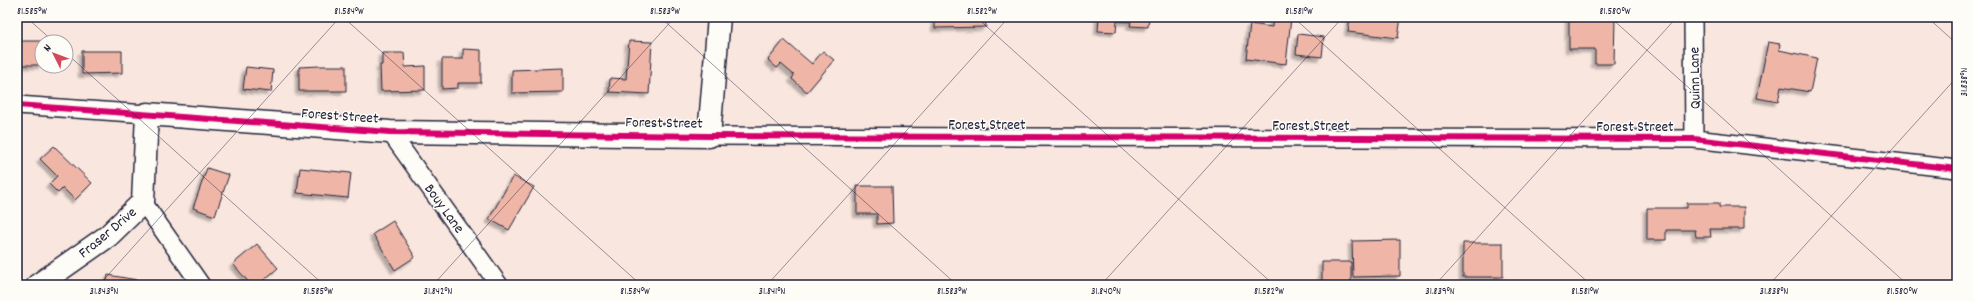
<svg xmlns="http://www.w3.org/2000/svg" width="1974" height="302" viewBox="0 0 1974 302" font-family="Dekko,sans-serif">
  <style>
    .building { fill: #efb6a7; stroke: #22223b; filter: url(#shadow) }
    .lines { fill: none; stroke-linecap: round; stroke-linejoin: round }
    .minor-casing { stroke: #22223b; stroke-width: 20 }
    .tertiary-casing { stroke: #22223b; stroke-width: 25 }
    .minor { stroke: #fdfcf7; stroke-width: 17 }
    .tertiary { stroke: #fdfcf7; stroke-width: 22 }
    .cycleway-casing { stroke: #fdfcf7; stroke-width: 8 }
    .cycleway { stroke: #d6006c; stroke-width: 6 }
    .ticks { fill: none; stroke: #22223b; stroke-width: 1; stroke-opacity: 0.45 }
    .labels { text-anchor: middle; stroke-width: 3; stroke-linejoin: round; paint-order: stroke }
    .street-label { font-size: 15px; fill: #22223b; stroke: #fdfcf7 }
    .neatline { fill: none; stroke: #22223b; stroke-width: 1.5 }
    .ticks-label { font-size: 10px; text-anchor: middle; fill: #22223b }
  </style>
  <defs>
    <filter id="shadow"><feDropShadow dx="-3.5" dy="3.5" stdDeviation="1" flood-color="#0004"/></filter>
  </defs>
  <rect width="100%" height="100%" fill="#f9e7df"/>
  <filter id="ink" filterUnits="userSpaceOnUse"><feTurbulence type="fractalNoise" baseFrequency=".025" numOctaves="2"/><feDisplacementMap in="SourceGraphic" scale="8" xChannelSelector="R" yChannelSelector="G"/><feConvolveMatrix kernelMatrix="1 2 1 2 8 2 1 2 1" color-interpolation-filters="sRGB"/></filter>
  <g filter="url(#ink)">
    <!-- building -->
    <path class="building" d="M935 17H985L986 27 935 28Z
      M1099 17H1149L1148 27 1130 26 1131 22 1117 21 1116 32 1098 31Z
      M1273 17 1291 18 1286 64 1246 59 1250 24 1272 27Z
      M1350 17H1401L1398 38 1348 32Z
      M1569 17H1615L1614 64H1595V49H1569Z
      M1298 34 1324 37 1322 57 1296 54Z
      M784 40 812 64 823 51 834 60 807 92 792 79 794 75 781 64 777 68 768 60Z
      M17 41H47L42 42V65H17Z
      M629 41 652 42 649 94 609 92 610 78 626 79Z
      M1768 42 1780 44 1779 50 1817 58 1810 92 1781 87 1778 102 1757 98Z
      M463 49 481 50V83H458V88L442 89V59H463Z
      M82 51H122V73L82 74Z
      M382 53H404L405 67 425 66V90L381 91 380 65H382Z
      M320 66H346V91H299V67Z
      M246 67 273 70 271 92 243 89Z
      M563 68V92L512 93V70Z
      M54 146 92 183 75 200 63 188 58 193 49 184 57 176 40 159Z
      M207 168 229 175 215 216 193 208Z
      M300 168 351 173 348 198 297 193Z
      M513 176 534 187 509 230 489 219Z
      M857 186H892L893 223 877 224V214H857Z
      M1687 203H1719V207H1744V229H1710L1711 237H1696L1695 230H1666V240H1647V208H1687Z
      M393 221 415 257 395 270 373 234Z
      M1400 240V276L1353 277 1352 241Z
      M1463 243H1503V277H1463Z
      M257 244 278 268 258 285H251L233 264Z
      M1322 262H1351V285H1322Z
      M108 275 149 282V285H106Z"/>
    <g class="lines">
      <defs>
        <path id="minor" d="M1693 17 1694 139
          M17 105 147 114
          M390 132 499 285
          M709 136 1694 139 1957 169
          M143 202 201 285"/>
        <path id="tertiary" d="M38 285 108 236 143 202 147 114 390 132 709 136 719 17"/>
      </defs>
      <!-- minor casing -->
      <use href="#minor" class="minor-casing"/>
      <!-- tertiary casing -->
      <use href="#tertiary" class="tertiary-casing"/>
      <!-- minor -->
      <use href="#minor" class="minor"/>
      <!-- tertiary -->
      <use href="#tertiary" class="tertiary"/>
      <defs>
        <path id="cycleway" d="M17 105 390 132 709 136 1694 139 1957 169"/>
      </defs>
      <!-- cycleway casing -->
      <use href="#cycleway" class="cycleway-casing"/>
      <!-- cycleway -->
      <use href="#cycleway" class="cycleway"/>
    </g>
  </g>
  <!-- ticks -->
  <path class="ticks" d="M26 17 54 42M343 17 641 285M660 17 957 285M976 17 1274 285M1293 17 1591 285M1610 17 1908 285M1927 17 1957 44M66 53 324 285M99 285 340 17M433 285 675 17M767 285 1009 17M1101 285 1343 17M1435 285 1677 17M1769 285 1957 77"/>
  <g class="labels">
    <!-- street labels -->
    <g class="street-label">
      <text transform="translate(1694 78) rotate(-91)" y="5">Quinn Lane</text>
      <text transform="translate(340 115) rotate(4)" y="5">Forest Street</text>
      <text transform="translate(664 122) rotate(1)" y="5">Forest Street</text>
      <text x="987" y="129">Forest Street</text>
      <text x="1311" y="130">Forest Street</text>
      <text x="1635" y="131">Forest Street</text>
      <text transform="translate(445 208) rotate(54)" y="5">Bouy Lane</text>
      <text transform="translate(107 232) rotate(-40)" y="5">Fraser Drive</text>
    </g>
  </g>
  <!-- margin -->
  <rect width="1974" height="302" fill="none" stroke="#fdfcf7" stroke-width="44"/>
  <!-- north arrow -->
  <g transform="translate(54 54) rotate(312)"><circle r="19" fill="#fdfcf7" stroke="#a5a5ac"/>
  <path d="M0-3L7 15L0 10L-7 15Z" fill="#d1495b"/>
  <text y="-6" font-size="11" font-weight="bold" text-anchor="middle" fill="#22223b">N</text>
  </g>
  <rect x="22" y="22" width="1930" height="258" class="neatline"/>
  <g class="ticks-label">
    <text x="32" y="14">81.585°W</text>
    <text x="349" y="14">81.584°W</text>
    <text x="665" y="14">81.583°W</text>
    <text x="982" y="14">81.582°W</text>
    <text x="1299" y="14">81.581°W</text>
    <text x="1615" y="14">81.580°W</text>
    <text transform="translate(1963 82) rotate(-90)" y="4">31.838°N</text>
    <text x="104" y="294">31.843°N</text>
    <text x="318" y="294">81.585°W</text>
    <text x="438" y="294">31.842°N</text>
    <text x="635" y="294">81.584°W</text>
    <text x="772" y="294">31.841°N</text>
    <text x="952" y="294">81.583°W</text>
    <text x="1106" y="294">31.840°N</text>
    <text x="1269" y="294">81.582°W</text>
    <text x="1440" y="294">31.839°N</text>
    <text x="1585" y="294">81.581°W</text>
    <text x="1774" y="294">31.838°N</text>
    <text x="1902" y="294">81.580°W</text>
  </g>
</svg>
